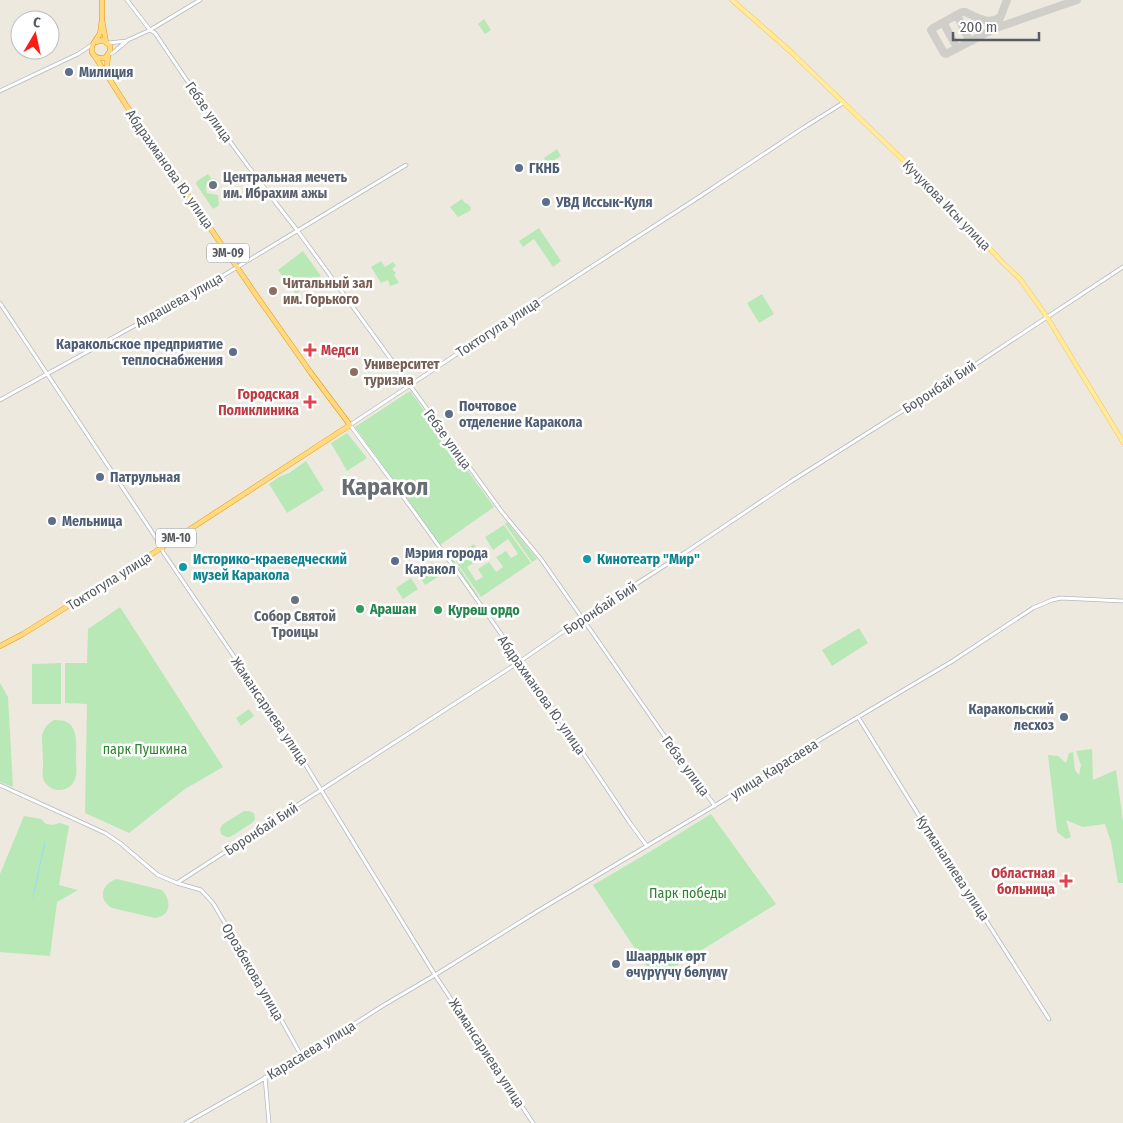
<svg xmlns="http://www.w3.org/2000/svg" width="1123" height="1123" viewBox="0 0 1123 1123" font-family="'Fira Sans Condensed',sans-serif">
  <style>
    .green { fill: #b9e8b7 }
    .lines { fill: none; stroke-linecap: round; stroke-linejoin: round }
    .stream { stroke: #9bd8ff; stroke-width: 1 }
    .taxiway { stroke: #d0cec9; stroke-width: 8 }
    .secondary-casing { stroke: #b4b9bf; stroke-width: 4.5 }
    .primary-casing { stroke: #ffc344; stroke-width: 5 }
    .highway-casing { stroke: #ea9700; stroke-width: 5.5 }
    .secondary { stroke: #fff; stroke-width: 3 }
    .primary { stroke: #ffeca0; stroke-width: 4 }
    .highway { stroke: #ffda82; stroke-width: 4.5 }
    .service-dot { fill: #5c6f8a; stroke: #fff; stroke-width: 2 }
    .worship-dot { fill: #6b7280; stroke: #fff; stroke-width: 2 }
    .education-dot { fill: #8d6e63; stroke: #fff; stroke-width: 2 }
    .health-dot { fill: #e0444e; stroke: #fff; stroke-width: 2 }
    .culture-dot { fill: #0f9aa8; stroke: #fff; stroke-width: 2 }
    .leisure-dot { fill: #2e9e5b; stroke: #fff; stroke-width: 2 }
    .labels { text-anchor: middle; stroke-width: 5; stroke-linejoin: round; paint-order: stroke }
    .shield { fill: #fff; stroke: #898d90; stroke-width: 1 }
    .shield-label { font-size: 12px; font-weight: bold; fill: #575c61 }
    .service-label { font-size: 14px; font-weight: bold; fill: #4e5e75; stroke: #fff; text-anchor: start }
    .street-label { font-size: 14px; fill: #575c61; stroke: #fff }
    .worship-label { font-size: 14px; font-weight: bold; fill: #5b616d; stroke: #fff; text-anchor: start }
    .education-label { font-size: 14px; font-weight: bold; fill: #785e54; stroke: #fff; text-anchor: start }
    .health-label { font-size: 14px; font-weight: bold; fill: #be3a42; stroke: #fff; text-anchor: end }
    .culture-label { font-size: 14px; font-weight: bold; fill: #0d838f; stroke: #fff; text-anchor: start }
    .leisure-label { font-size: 14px; font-weight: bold; fill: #27864d; stroke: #fff; text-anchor: start }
    .park-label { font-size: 14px; fill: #2c852c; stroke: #fff }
    .town-label { font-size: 24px; font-weight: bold; fill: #686e73; stroke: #fff }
  </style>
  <rect width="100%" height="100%" fill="#ede9de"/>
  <!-- green -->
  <path class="green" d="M484 19 491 30 485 34 478 24Z
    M557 149 561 156 548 164 544 158Z
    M208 174 211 178 216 179 219 182 208 181 207 182 206 189 207 193 218 195 219 204 218 206 213 209 196 184 197 181Z
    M462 199 465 203 468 204 471 208 470 211 458 217 450 207Z
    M539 228 561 261 553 267 534 239 523 247 519 241Z
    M303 251 321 276 296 294 278 270Z
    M381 261 385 267 393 262 396 266 392 269 396 273 394 275 399 283 390 286 388 280 381 283 371 267Z
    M762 294 774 314 759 323 747 303Z
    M410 391 494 507 440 545 355 427Z
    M347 433 367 458 347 471 331 443Z
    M306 461 324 490 287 513 269 484 279 477 289 473Z
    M507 522 537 559 532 562 505 524Z
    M504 525 531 563 481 597 450 553 451 552 455 557 474 544 484 557 467 567 476 581 483 577 478 569 489 562 496 572 503 567 496 557 506 551 511 558 518 554 508 539 493 550 485 537Z
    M449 553 479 597 478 598 447 555Z
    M432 562 441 575 425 585 417 572Z
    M411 578 418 589 403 599 396 588Z
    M120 607 223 767 185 789 129 833 85 813 87 704 65 703V663H87L88 629Z
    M859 628 868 643 832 666 822 650Z
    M61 663V704H32V664Z
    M0 683 8 697 13 787 0 782Z
    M249 709 254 716 241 726 236 718Z
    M54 720C80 718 76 742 76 760 76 767 78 776 73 783 71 787 65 790 60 790 53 791 45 785 43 778 42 774 43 769 43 766 43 755 42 745 42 735 45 727 47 724 54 720Z
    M1092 749 1093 780 1116 770 1123 821V883H1118L1111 842 1105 824 1083 827 1066 820 1071 837 1066 839 1057 832 1048 755 1058 756 1066 763 1069 753 1073 752 1075 770 1079 775 1081 765 1076 751Z
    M244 811H249L254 813 255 819 252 823 230 837H226L221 834 220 829 223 824Z
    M711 814 776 904 655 979 593 885 651 851Z
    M24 816 41 819 46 824 52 825 60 823 69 826 59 885 78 890 57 902 50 956 0 952V874Z
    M117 879 162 890C172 901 171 916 155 918L112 908C97 899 102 883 117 879Z"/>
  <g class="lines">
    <!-- stream -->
    <path class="stream" d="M33 897 45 842"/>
    <!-- taxiway -->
    <path class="taxiway" d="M1007 0 996 28 1077 0
      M959 14 958 17 969 40 972 41
      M946 21 944 24 956 46 959 47
      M996 28 946 54 944 53 931 30 933 28 962 12H965C976 17 990 26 1000 17"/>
    <defs>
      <path id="secondary" d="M127 0 150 30 155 33C200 101 247 167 297 230L502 512 541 559 670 744 715 806
        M108 43 127 41
        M109 54 114 52 128 40 150 30 200 0
        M0 91 78 54 93 44
        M0 303 160 544 163 552 286 733 435 975 533 1123
        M0 400 201 289 406 165
        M858 717 923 822 1049 1019
        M0 785 105 833 120 843 158 875 177 883 201 890 213 903 264 989 302 1057
        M647 846 630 823C540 688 447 554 350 425L472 344 699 197 803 128 843 103
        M177 883 516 664 583 618 686 552 790 482 967 370 1123 267
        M265 1077 269 1123
        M186 1123 302 1057 384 1005 435 975 541 909 719 803 821 739 951 662 1033 608 1052 600 1061 598 1123 601"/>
      <path id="primary" d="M732 0 790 51 903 160 959 215 1003 263 1020 279 1047 317 1123 442"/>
      <path id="highway" d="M102 0V20L106 42
        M96 42 103 40 110 46V51L105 58C98 59 90 56 92 47 93 42 98 38 100 33 101 29 101 24 102 20
        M108 56 107 66 109 77
        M0 646 23 634 155 552 350 425 311 373 254 292 126 105 94 55"/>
    </defs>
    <!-- secondary casing -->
    <use href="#secondary" class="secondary-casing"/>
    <!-- primary casing -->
    <use href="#primary" class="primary-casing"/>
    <!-- highway casing -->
    <use href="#highway" class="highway-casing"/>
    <!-- secondary -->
    <use href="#secondary" class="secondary"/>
    <!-- primary -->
    <use href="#primary" class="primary"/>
    <!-- highway -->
    <use href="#highway" class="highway"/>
  </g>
  <!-- markers -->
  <g class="service-dot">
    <circle cx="69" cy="72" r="5"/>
    <circle cx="519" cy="168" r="5"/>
    <circle cx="546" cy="202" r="5"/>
    <circle cx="233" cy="352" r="5"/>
    <circle cx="449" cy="414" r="5"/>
    <circle cx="100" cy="477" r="5"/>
    <circle cx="52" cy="521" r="5"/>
    <circle cx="395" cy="561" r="5"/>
    <circle cx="1064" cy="717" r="5"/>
    <circle cx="616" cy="964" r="5"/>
  </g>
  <g class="worship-dot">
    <circle cx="213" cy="185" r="5"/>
    <circle cx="295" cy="600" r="5"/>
  </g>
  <g class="education-dot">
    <circle cx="273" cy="291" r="5"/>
    <circle cx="354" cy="372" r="5"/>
  </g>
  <g class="health-dot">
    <path d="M307.5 342.5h5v5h5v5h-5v5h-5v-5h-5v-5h5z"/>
    <path d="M307.5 394.5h5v5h5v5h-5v5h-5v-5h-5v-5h5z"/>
    <path d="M1063.5 873.5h5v5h5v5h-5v5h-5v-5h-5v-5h5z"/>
  </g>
  <g class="culture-dot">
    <circle cx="587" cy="559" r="5"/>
    <circle cx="183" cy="567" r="5"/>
  </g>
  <g class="leisure-dot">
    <circle cx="360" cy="609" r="5"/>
    <circle cx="438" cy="610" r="5"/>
  </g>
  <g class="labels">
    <!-- shield labels -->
    <g class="shield">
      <rect x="207" y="243.5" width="42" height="19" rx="4"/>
      <rect x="156" y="528.5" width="40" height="19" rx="4"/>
    </g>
    <g class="shield-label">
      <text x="228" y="257">ЭМ-09</text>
      <text x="176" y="542">ЭМ-10</text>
    </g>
    <!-- service labels -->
    <g class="service-label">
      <text x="79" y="77">Милиция</text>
      <text x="529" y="173">ГКНБ</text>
      <text x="556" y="207">УВД Иссык-Куля</text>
      <text x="223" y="349" text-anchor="end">Каракольское предприятие<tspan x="223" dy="16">теплоснабжения</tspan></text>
      <text x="459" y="411">Почтовое<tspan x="459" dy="16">отделение Каракола</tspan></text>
      <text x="110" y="482">Патрульная</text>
      <text x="62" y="526">Мельница</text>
      <text x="405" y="558">Мэрия города<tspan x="405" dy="16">Каракол</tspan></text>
      <text x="1054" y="714" text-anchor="end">Каракольский<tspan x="1054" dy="16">лесхоз</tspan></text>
      <text x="626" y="961">Шаардык өрт<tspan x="626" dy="16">өчүрүүчү бөлүмү</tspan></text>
    </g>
    <!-- street labels -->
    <g class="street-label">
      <text transform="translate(209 112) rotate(55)" y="5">Гебзе улица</text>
      <text transform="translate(170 169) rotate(55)" y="5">Абдрахманова Ю. улица</text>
      <text transform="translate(947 205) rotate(46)" y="5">Кучукова Исы улица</text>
      <text transform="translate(179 300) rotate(-29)" y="5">Алдашева улица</text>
      <text transform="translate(498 327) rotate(-33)" y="5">Токтогула улица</text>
      <text transform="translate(939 387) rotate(-33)" y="5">Боронбай Бий</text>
      <text transform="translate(448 439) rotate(54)" y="5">Гебзе улица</text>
      <text transform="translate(109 581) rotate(-32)" y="5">Токтогула улица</text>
      <text transform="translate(600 608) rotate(-33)" y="5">Боронбай Бий</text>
      <text transform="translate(542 695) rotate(55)" y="5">Абдрахманова Ю. улица</text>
      <text transform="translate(270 711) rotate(56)" y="5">Жамансариева улица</text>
      <text transform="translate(686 766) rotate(54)" y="5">Гебзе улица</text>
      <text transform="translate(774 769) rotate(-32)" y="5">улица Карасаева</text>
      <text transform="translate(261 829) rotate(-33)" y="5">Боронбай Бий</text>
      <text transform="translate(953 868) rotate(57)" y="5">Кутманалиева улица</text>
      <text transform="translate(253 972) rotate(60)" y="5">Орозбекова улица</text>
      <text transform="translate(311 1050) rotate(-31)" y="5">Карасаева улица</text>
      <text transform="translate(487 1053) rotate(57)" y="5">Жамансариева улица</text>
    </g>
    <!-- worship labels -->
    <g class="worship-label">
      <text x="223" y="182">Центральная мечеть<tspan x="223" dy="16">им. Ибрахим ажы</tspan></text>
      <text x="295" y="621" text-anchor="middle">Собор Святой<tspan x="295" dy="16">Троицы</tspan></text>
    </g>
    <!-- education labels -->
    <g class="education-label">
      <text x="283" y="288">Читальный зал<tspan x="283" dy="16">им. Горького</tspan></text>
      <text x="364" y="369">Университет<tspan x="364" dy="16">туризма</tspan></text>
    </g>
    <!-- health labels -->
    <g class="health-label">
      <text x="321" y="355" text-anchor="start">Медси</text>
      <text x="299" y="399">Городская<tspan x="299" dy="16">Поликлиника</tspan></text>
      <text x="1055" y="878">Областная<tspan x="1055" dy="16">больница</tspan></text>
    </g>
    <!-- culture labels -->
    <g class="culture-label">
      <text x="193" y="564">Историко-краеведческий<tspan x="193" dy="16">музей Каракола</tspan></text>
      <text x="597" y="564">Кинотеатр "Мир"</text>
    </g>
    <!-- leisure labels -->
    <g class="leisure-label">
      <text x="370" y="614">Арашан</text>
      <text x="448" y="615">Курөш ордо</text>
    </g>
    <!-- park labels -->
    <g class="park-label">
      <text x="145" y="754">парк Пушкина</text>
      <text x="688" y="898">Парк победы</text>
    </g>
    <!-- town labels -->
    <g class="town-label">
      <text x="385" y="495">Каракол</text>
    </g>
  </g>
  <!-- north arrow -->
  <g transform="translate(35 35) rotate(9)"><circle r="24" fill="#ffffff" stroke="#bcbec0"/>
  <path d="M0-4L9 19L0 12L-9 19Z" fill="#fa1e16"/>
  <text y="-8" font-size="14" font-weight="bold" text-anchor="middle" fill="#575c61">С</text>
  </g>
  <!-- scale -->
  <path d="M953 32v8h86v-8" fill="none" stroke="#575c61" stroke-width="2.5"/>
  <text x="960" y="32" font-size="15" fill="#575c61" stroke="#ffffff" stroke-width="4" paint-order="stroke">200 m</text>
</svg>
